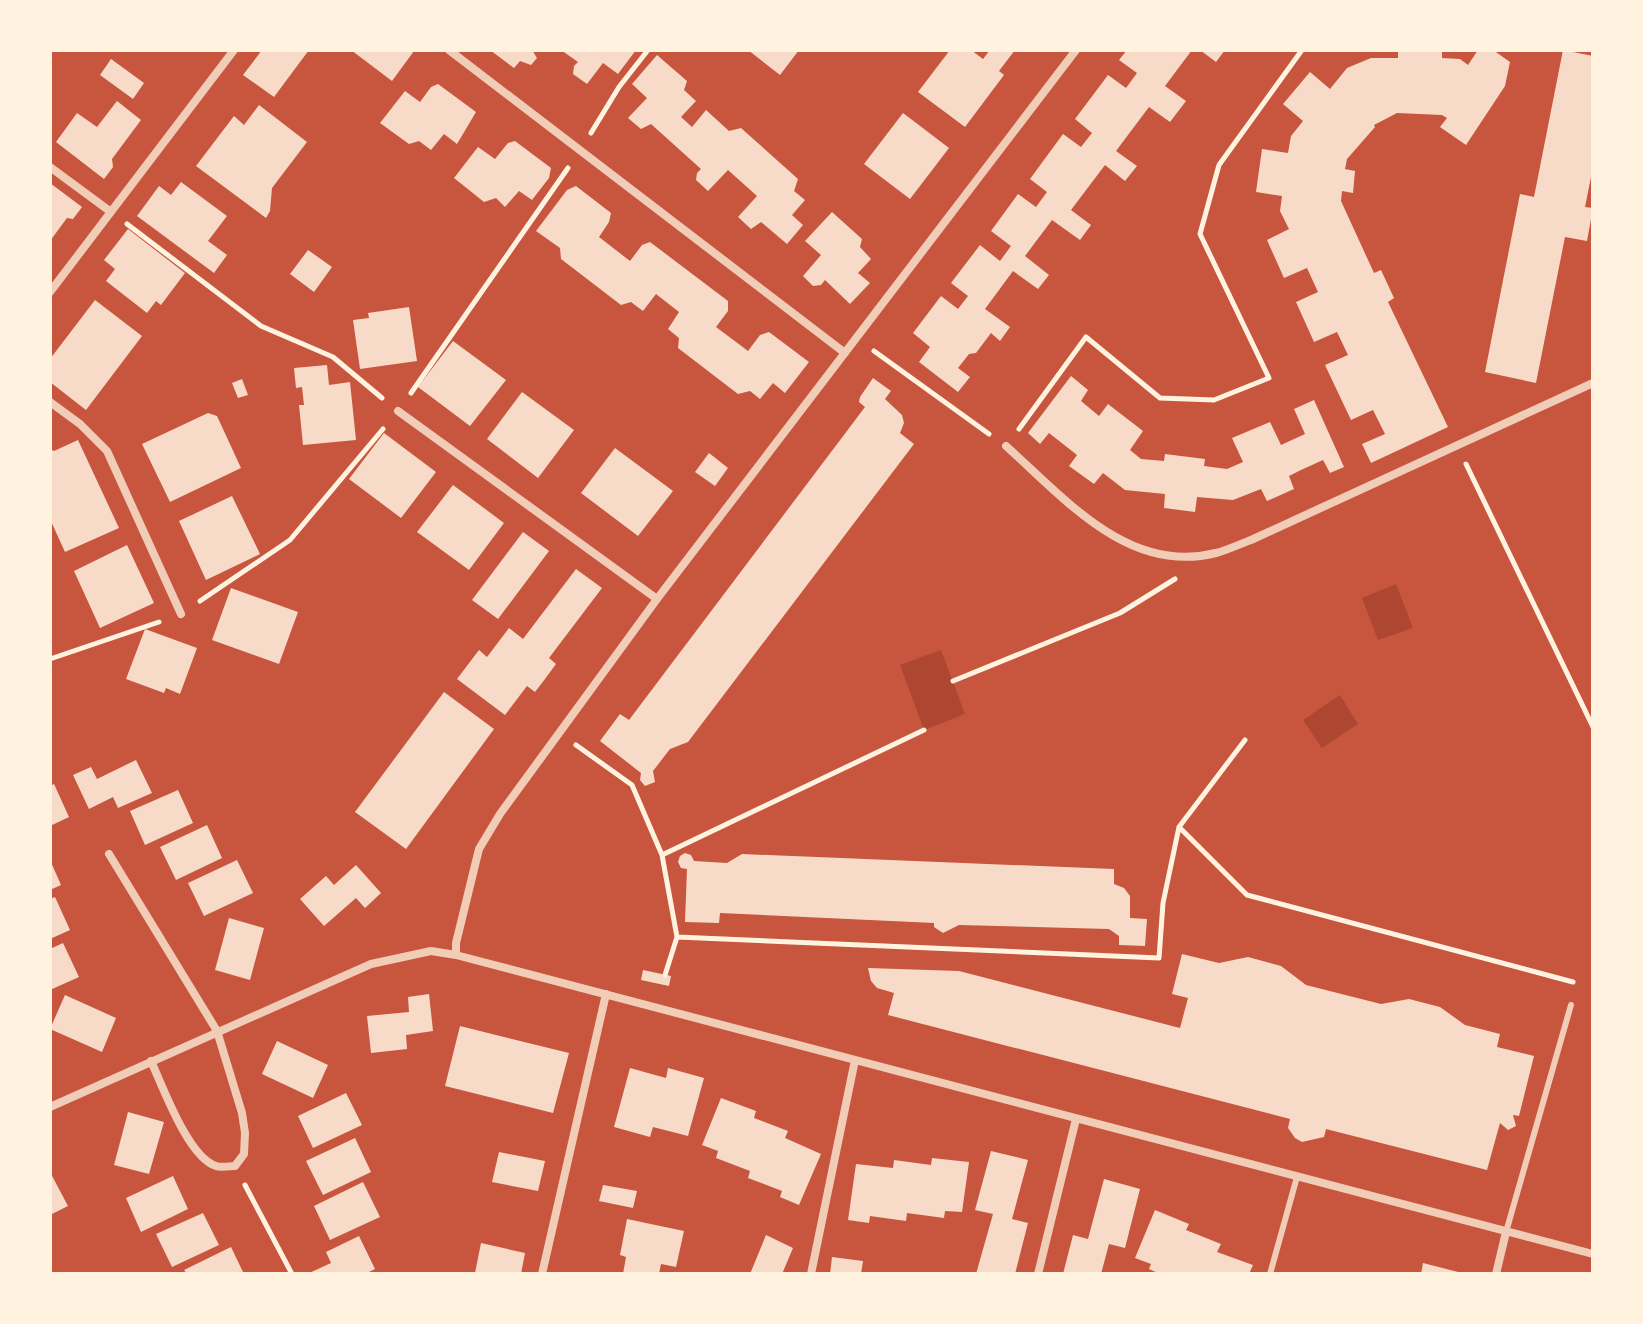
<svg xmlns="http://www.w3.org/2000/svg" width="1643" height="1324" viewBox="0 0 1643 1324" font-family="Quicksand,sans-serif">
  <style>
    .green { fill: #ae4732 }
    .building { fill: #f7dbc8 }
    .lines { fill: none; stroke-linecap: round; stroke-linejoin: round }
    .path { stroke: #fff3e0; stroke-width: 5 }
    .service { stroke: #f1ccb7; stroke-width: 6 }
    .minor { stroke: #f1ccb7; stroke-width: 8 }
  </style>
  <rect width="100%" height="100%" fill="#c8553d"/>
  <!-- green -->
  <path class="green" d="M1396 584 1413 628 1378 640 1362 598Z
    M941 650 965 714 924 730 900 665Z
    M1340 695 1358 724 1322 748 1303 720Z"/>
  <!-- building -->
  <path class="building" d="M262 50H309L274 97 243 75Z
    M351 50H413L414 51 392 81Z
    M490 50H532L537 58 531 65 520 61 514 68Z
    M561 50H636L618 74 603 63 587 84 573 74 574 66 578 62Z
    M748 50H799L780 75Z
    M950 50H971L983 59 990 50H1015L999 71 1004 75 965 127 918 92Z
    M1127 50H1192L1165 86 1186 101 1170 122 1149 107 1116 151 1137 166 1125 181 1105 165 1071 210 1091 225 1080 240 1052 220 1025 256 1049 275 1038 289 1013 271 985 309 1010 327 1000 341 991 333 976 353 969 354 958 368 970 377 958 392 919 362 930 347 913 333 941 296 958 309 968 296 951 283 980 245 1000 261 1011 246 991 231 1018 194 1036 207 1047 192 1030 179 1063 134 1081 147 1092 133 1075 119 1108 75 1126 88 1137 73 1119 60Z
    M1200 50H1225L1216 62Z
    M1398 50H1442V58L1460 59 1468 65 1478 50H1493L1510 62 1505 86 1466 145 1440 127 1447 118 1442 115 1397 113 1374 125 1375 127 1347 159 1345 169 1355 171 1353 193 1342 191 1341 201 1374 273 1381 270 1394 298 1388 302 1448 427 1371 463 1362 444 1385 434 1373 410 1351 420 1325 365 1348 355 1337 332 1314 342 1296 302 1318 292 1307 268 1284 278 1267 240 1289 229 1280 211 1282 196 1256 192 1262 149 1288 153 1291 136 1303 121 1283 104 1310 72 1330 89 1347 68 1371 58H1398Z
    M1563 50 1593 56V167L1585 207 1593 208 1587 241 1565 237 1536 383 1485 372 1520 194 1534 197Z
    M657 55 687 81 684 90 696 101 681 117 692 127 706 110 729 131 741 128 798 179 794 191 805 200 792 215 803 225 787 244 761 222 751 229 738 217 757 196 728 170 708 191 696 180 697 173 701 169 651 124 641 129 628 118 647 98 632 84Z
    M111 59 144 83 133 99 100 75Z
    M438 84 476 112 457 144 444 134 431 150 419 141 409 144 380 123 405 91 420 102 431 87Z
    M117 101 141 120 112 159 113 167 104 179 56 142 77 113 97 127Z
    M259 105 307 142 272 188 270 211 266 218 196 166 234 116 244 125Z
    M903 113 949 148 910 199 864 164Z
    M515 141 551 168 549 178 532 200 519 191 505 207 496 198 484 202 454 178 478 147 495 159 508 143Z
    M181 182 227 216 208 241 227 255 214 273 137 216 159 186 171 195Z
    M50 183 82 207 73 219 67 218 50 241Z
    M576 186 611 213 609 222 599 237 630 261 642 245 650 242 728 301V311L716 327 748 351 760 335 769 332 809 362 785 393 773 383 760 399 750 391 738 394 678 348 679 338 668 329 679 312 656 294 643 311 631 302 621 305 561 259 560 248 536 231 567 190Z
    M832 212 862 239 860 247 871 259 858 273 870 283 850 304 825 280 821 285 813 286 803 276 821 255 805 241Z
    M128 229 185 273 161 305 156 301 147 313 106 281 115 269 104 260Z
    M308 250 332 267 314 292 290 274Z
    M95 300 142 336 86 410 50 382V359Z
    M409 307 417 361 360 369 353 320 369 318 368 313Z
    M453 341 506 380 470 426 418 387Z
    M327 365 329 385 350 382 356 440 303 445 299 405H304L302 387 296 388 294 368Z
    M1071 376 1088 390 1081 401 1099 416 1108 404 1143 431 1130 450 1141 459 1164 461 1165 454 1205 459 1204 466 1227 469 1243 462 1232 438 1270 422 1281 445 1305 434 1294 409 1314 400 1344 467 1330 473 1323 460 1301 470 1289 476 1294 489 1267 501 1261 489 1233 500 1197 497 1195 512 1164 508 1165 494 1125 490 1103 473 1094 484 1069 466 1077 455 1049 433 1040 444 1028 433Z
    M873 378 891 391 885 399 902 415 904 423 900 433 914 444 688 742 670 749 653 771 655 782 645 786 640 780 641 773 600 741 620 714 629 720 865 407 859 402 860 397Z
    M242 379 248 395 238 398 232 383Z
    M522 392 574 430 538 478 487 439Z
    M208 413 217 416 241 468 170 502 142 444Z
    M384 433 436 472 401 518 349 479Z
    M78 440 119 528 65 552 50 519V449L54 451Z
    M615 448 673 491 638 536 581 493Z
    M709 453 728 468 715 486 695 472Z
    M453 485 504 523 469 570 417 532Z
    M232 496 260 554 206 580 179 521Z
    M523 532 549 551 498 619 472 600Z
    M127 545 154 603 100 628 74 571Z
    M576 569 602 588 549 658 556 664 545 679 535 692 527 686 505 715 457 679 479 650 487 657 509 628 523 639Z
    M231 588 298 612 279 664 212 640Z
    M145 629 197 648 180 694 166 688 164 693 126 679Z
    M444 692 494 729 406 849 355 812Z
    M136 760 152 793 118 808 113 797 89 809 73 775 91 767 97 779Z
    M54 784 69 817 50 826V786Z
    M178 790 193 823 145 845 130 811Z
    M207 825 222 858 176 880 160 847Z
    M685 853 691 855 694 861 727 863 742 854 1114 869V884L1124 888 1130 896V918L1147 919 1145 946 1119 945V936L1109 929 959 925 943 933 934 927V923L720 913 719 923 685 922 687 869 681 868 678 862 680 856Z
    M50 860 61 885 50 890Z
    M237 860 253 893 204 916 188 883Z
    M356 865 381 893 365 908 356 898 324 926 300 899 326 876 334 885Z
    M55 897 70 930 50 939V899Z
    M229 918 264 928 250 980 215 970Z
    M63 943 79 977 50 990V949Z
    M1182 954 1219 963 1248 957 1281 966 1306 985 1381 1004 1409 999 1440 1007 1465 1025 1500 1034 1497 1047 1534 1056 1519 1116 1513 1115 1516 1126 1508 1130 1500 1123 1487 1170 1326 1129 1324 1137 1302 1142 1295 1138 1288 1128 1290 1119 888 1015 894 993 877 988 871 981 868 968 959 971 1180 1028 1188 998 1172 994Z
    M643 970 671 976 669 986 641 980Z
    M429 994 433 1031 406 1035 407 1049 371 1053 367 1016 409 1012 408 997Z
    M65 995 116 1018 102 1052 50 1029Z
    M460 1026 569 1053 553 1113 445 1086Z
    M277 1041 328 1065 313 1098 262 1074Z
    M630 1068 666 1078 668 1068 704 1078 688 1136 653 1127 650 1137 614 1127Z
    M346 1093 362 1125 313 1148 298 1116Z
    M721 1098 756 1111 754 1118 788 1131 785 1138 821 1154 799 1205 780 1197 782 1191 748 1178 750 1171 716 1158 718 1151 702 1145Z
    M128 1112 164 1122 149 1174 114 1165Z
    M355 1138 371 1172 323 1195 306 1161Z
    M991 1151 1028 1160 1012 1219 1028 1223 1015 1274H976L993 1214 975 1210Z
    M499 1152 545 1161 538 1191 492 1182Z
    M932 1158 969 1162 962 1212 945 1211 944 1218 907 1213 906 1221 870 1216 869 1223 848 1220 856 1164 893 1168 894 1160 931 1165Z
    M50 1172 68 1206 50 1215Z
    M173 1176 188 1209 141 1232 126 1198Z
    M1104 1179 1140 1189 1125 1248 1109 1244 1101 1274H1063L1073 1235 1088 1239Z
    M363 1182 380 1217 330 1240 314 1206Z
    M603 1185 637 1191 633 1208 599 1201Z
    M1155 1210 1189 1224 1186 1230 1221 1244 1217 1252 1253 1265 1249 1274H1160L1149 1269 1151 1264 1135 1258Z
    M203 1213 219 1245 172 1267 156 1234Z
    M627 1219 684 1231 676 1267 661 1264 659 1274H623L626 1257 620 1255Z
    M766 1235 793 1248 782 1274H750Z
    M359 1236 375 1269 365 1274H307L331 1263 326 1252Z
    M481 1243 525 1253 521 1274 475 1273Z
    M231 1247 244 1274H187L184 1270Z
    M832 1257 863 1261 861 1274H830Z
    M1423 1263 1462 1273V1274H1421Z"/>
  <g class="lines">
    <!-- path -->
    <path class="path" d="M591 133 619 87 648 50
      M127 224 261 326 333 357 382 398
      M874 351 989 434
      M411 393 568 168
      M1019 429 1086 337 1160 398 1214 400 1269 378 1200 234 1219 165 1302 50
      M1466 464 1593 727
      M200 601 290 540 383 429
      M50 659 159 622
      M953 681 1120 613 1175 579
      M1245 740 1179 827 1247 895 1573 982
      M576 745 632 785 662 855 677 937 665 975
      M662 855 924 730
      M677 937 1159 958 1163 903 1179 827
      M245 1185 292 1274"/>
    <!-- service -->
    <path class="service" d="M1506 1232 1571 1005
      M1270 1274 1297 1177"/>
    <!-- minor -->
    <path class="minor" d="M449 50 845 353
      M50 167 111 212
      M50 292 234 50
      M50 402 80 424 107 451 181 614
      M398 411 657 599
      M1006 446C1065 499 1129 575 1216 553 1228 550 1240 544 1251 540L1593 383
      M109 854 217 1031 242 1113 245 1133 244 1154 235 1166C230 1166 221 1168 216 1166 188 1157 163 1087 151 1061
      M456 955V943L479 849 500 814 657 599 1076 50
      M50 1107 371 964 431 951 456 955 1593 1254
      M542 1274 606 994
      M811 1274 855 1060
      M1038 1274 1076 1119
      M1496 1274 1506 1232"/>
  </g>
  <!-- border -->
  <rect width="1643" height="1324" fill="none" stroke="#fff3e0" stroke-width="104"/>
</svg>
